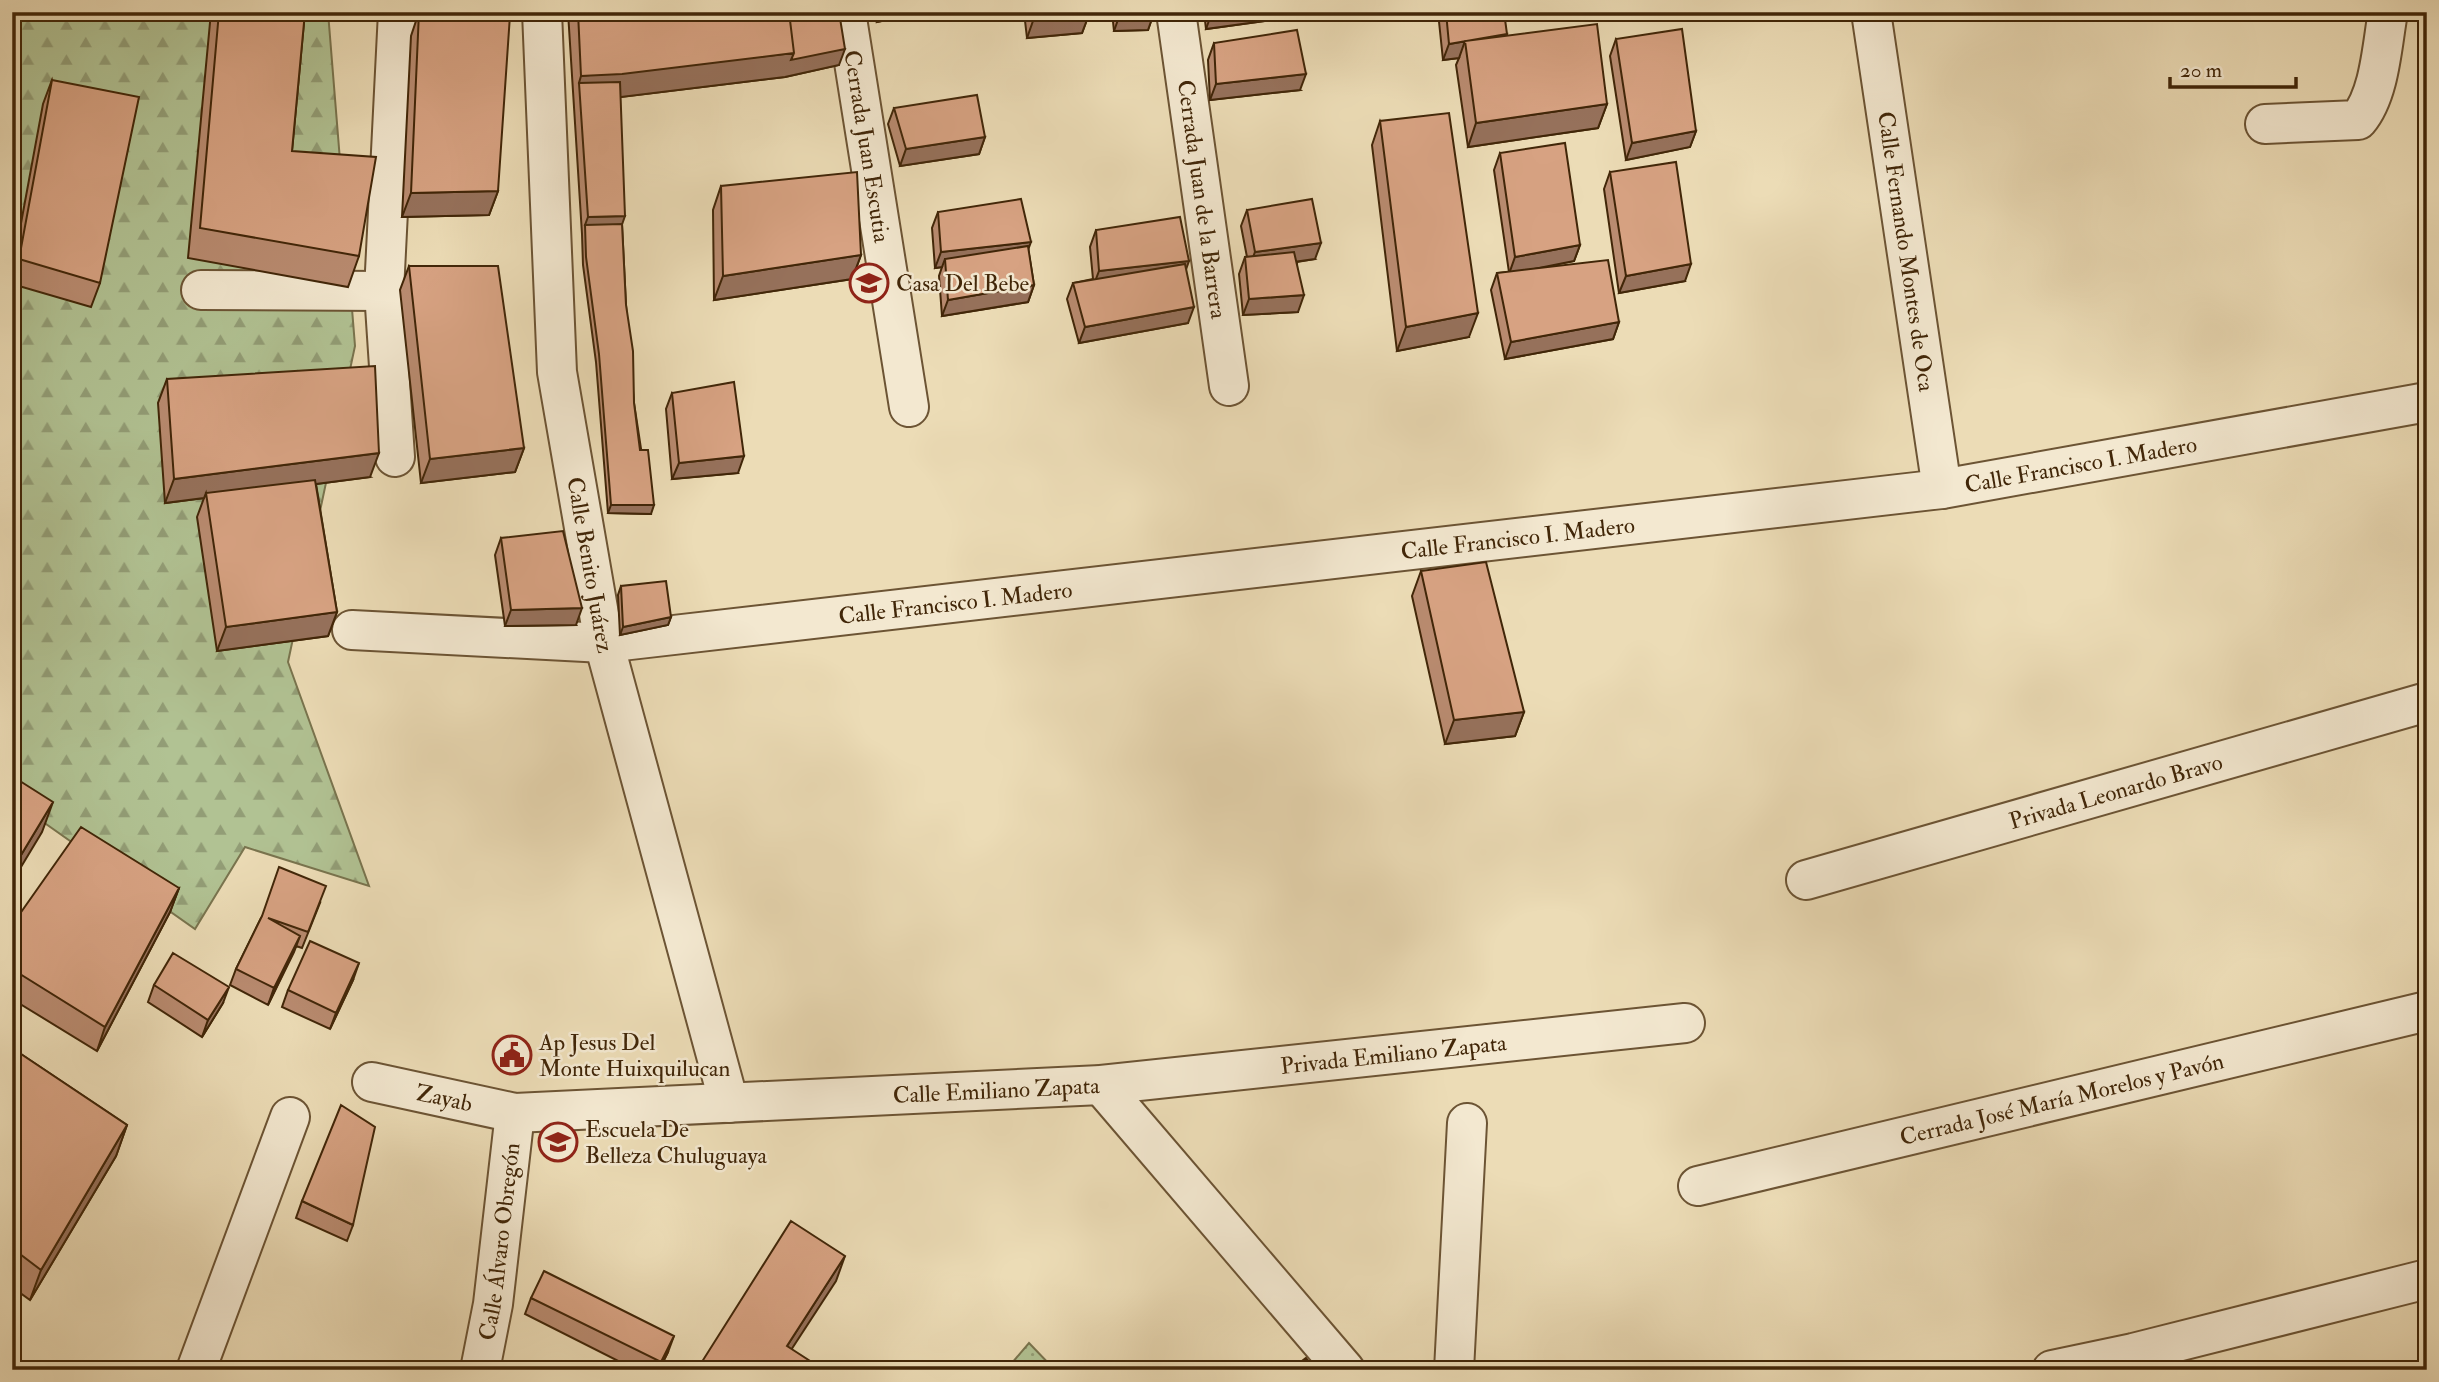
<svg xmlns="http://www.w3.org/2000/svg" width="2439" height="1382" viewBox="0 0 2439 1382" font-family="'IM FELL Double Pica',serif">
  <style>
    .grass { fill: url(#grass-dots); stroke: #79744e; stroke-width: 2 }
    .forest { fill: url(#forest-firs); stroke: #79744e; stroke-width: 2 }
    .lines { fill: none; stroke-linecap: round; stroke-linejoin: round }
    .minor-casing { stroke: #6c5434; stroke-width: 42 }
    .minor { stroke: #f3e8d0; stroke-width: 38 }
    .wall { fill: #b98b70; stroke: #412608; stroke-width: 2 }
    .shaded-wall { fill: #96715b; stroke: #412608; stroke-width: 2 }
    .building { fill: #d7a282; stroke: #412608; stroke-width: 2 }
    .labels { text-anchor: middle; stroke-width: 5; stroke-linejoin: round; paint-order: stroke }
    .street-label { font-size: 23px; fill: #412608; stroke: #f3e8d0 }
    .poi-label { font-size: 23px; fill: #412608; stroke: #f3e8d0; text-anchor: start }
  </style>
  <defs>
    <pattern id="grass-dots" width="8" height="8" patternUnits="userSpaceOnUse" patternTransform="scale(1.75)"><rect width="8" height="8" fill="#b1c293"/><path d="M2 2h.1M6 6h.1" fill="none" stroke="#929d76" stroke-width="1.8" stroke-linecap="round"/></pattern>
    <pattern id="forest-firs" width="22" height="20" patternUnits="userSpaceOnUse" patternTransform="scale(1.75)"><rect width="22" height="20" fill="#b1c293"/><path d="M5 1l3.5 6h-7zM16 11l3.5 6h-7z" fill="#929d76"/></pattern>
  </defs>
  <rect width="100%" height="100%" fill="#ecdcb6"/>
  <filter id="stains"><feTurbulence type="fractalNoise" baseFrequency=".00286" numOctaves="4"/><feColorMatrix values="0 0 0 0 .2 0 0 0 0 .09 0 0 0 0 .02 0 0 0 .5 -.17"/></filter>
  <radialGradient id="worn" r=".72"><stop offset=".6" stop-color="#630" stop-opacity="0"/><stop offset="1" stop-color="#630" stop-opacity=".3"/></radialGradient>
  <!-- grass -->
  <path class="grass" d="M1029 1343 1055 1370H1006Z"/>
  <!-- forest -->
  <path class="forest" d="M12 12H328L355 346 288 662 369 886 245 847 195 929 12 800Z"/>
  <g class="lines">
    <defs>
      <g id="minor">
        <path id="s1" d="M542 12 557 372 604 643 729 1103"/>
        <path id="s2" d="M846 12 909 407"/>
        <path id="s3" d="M1176 12 1229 386"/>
        <path id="s4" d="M1871 12 1942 489"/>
        <path d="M2265 124 2358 120C2380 94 2382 45 2388 12"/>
        <path d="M201 290 384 291"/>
        <path d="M395 457 384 291 398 12"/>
        <path id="s5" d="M352 630 604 643 1942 489 2427 402"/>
        <path id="s6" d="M1806 880 2427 702"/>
        <path id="s7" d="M372 1082 515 1113 1101 1085 1685 1023"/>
        <path d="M1101 1085 1345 1370"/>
        <path id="s8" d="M1698 1186 2427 1011"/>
        <path d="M196 1370 290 1117"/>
        <path id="s9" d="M480 1370 493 1304 515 1113"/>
        <path d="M1454 1370 1467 1123"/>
        <path d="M2052 1370 2133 1353 2427 1279"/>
      </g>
    </defs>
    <!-- minor casing -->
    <use href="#minor" class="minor-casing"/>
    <!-- minor -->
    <use href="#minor" class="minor"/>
  </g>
  <!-- wall -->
  <path class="wall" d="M211 12H305L292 151 359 256 348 287 188 258Z
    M419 12 498 191 489 215 402 217 411 36Z
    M568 12H839V65L785 77 620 97 622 224 626 305 634 403 651 514 608 513 596 362 583 265 582 234Z
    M876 12H926L877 22Z
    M1024 12H1087L1088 17 1082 33 1027 38Z
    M1112 12H1154L1148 30 1114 31Z
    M1204 12H1267L1264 21 1206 29Z
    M1438 12H1504L1506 36 1607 104 1598 128 1468 147 1456 65 1459 58 1443 60Z
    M1616 39 1696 131 1690 147 1626 160 1610 56Z
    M1214 43 1300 90 1210 100 1208 60Z
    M52 80 100 283 91 307 12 284V272L43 104Z
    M894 108 985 137 979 154 900 166 888 124Z
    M1380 121 1469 337 1397 351 1372 145Z
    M1500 153 1580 245 1574 261 1537 268 1619 322 1613 339 1505 359 1491 290 1497 273 1509 272 1494 170Z
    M1610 172 1685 281 1619 293 1604 189Z
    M721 186 861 255 852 279 714 300 713 210Z
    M1247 210 1315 259 1297 262 1298 312 1243 315 1239 274 1245 257H1247L1241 226Z
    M938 212 1028 248 1034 285 1028 302 942 316 939 276 942 267 935 268 932 228Z
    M1096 230 1186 270 1188 323 1079 343 1067 299 1073 283 1093 279 1090 247Z
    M409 266 524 448 515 472 421 483 400 290Z
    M167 379 370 477 316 484 337 612 328 636 217 651 197 517 204 498 165 503 158 403Z
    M672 393 738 473 672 479 666 409Z
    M501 538 576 625 505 626 495 555Z
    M1421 571 1524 712 1515 736 1445 744 1412 596Z
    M621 586 671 617 668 625 620 635 618 595Z
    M179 888 170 912 97 1051 12 999V925Z
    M320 903 302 948 296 946 268 1005 230 985 236 969 261 918Z
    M353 980 330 1029 282 1007 288 990Z
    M154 985 223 1003 202 1037 148 1002Z
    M12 1048 127 1125 116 1156 30 1300 12 1287Z
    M302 1201 353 1225 347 1241 296 1218Z
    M531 1298 668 1352 659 1370H636L525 1314Z"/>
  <!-- shaded-wall -->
  <path class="shaded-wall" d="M881 12H926L877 22Z
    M1212 12H1267L1264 21 1206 29Z
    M1154 13 1148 30 1114 31 1120 14Z
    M1088 17 1082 33 1027 38 1033 21Z
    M1507 34 1501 51 1465 41 1459 58 1443 60 1449 44Z
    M845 49 839 65 785 77 613 98 579 83 581 76 794 53Z
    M1306 74 1300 90 1210 100 1216 84Z
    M1607 104 1598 128 1468 147 1476 123Z
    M1696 131 1690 147 1626 160 1632 143Z
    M985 137 979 154 900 166 906 149Z
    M498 191 489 215 402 217 411 193Z
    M625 216 619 233 585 225 588 217Z
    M1031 242 1025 258 945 259 942 267 935 268 941 252Z
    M1321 243 1315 259 1249 268 1255 252Z
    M1580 245 1574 261 1509 274 1515 257Z
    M861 255 852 279 714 300 723 276Z
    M1189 261 1183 278 1093 287 1099 271Z
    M1691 264 1685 281 1619 293 1626 276Z
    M1034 285 1028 302 942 316 948 300Z
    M1304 295 1298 312 1243 315 1249 299Z
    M1194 307 1188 323 1079 343 1085 327Z
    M1478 313 1469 337 1397 351 1406 327Z
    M1619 322 1613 339 1505 359 1511 342Z
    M524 448 515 472 421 483 430 459Z
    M379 453 370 477 207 498 206 493 204 498 165 503 174 479Z
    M744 456 738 473 672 479 679 463Z
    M611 505H654L651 514 608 513Z
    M582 608 576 625 505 626 511 610Z
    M337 612 328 636 217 651 226 627Z
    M671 617 668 625 620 635 623 627Z
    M1524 712 1515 736 1445 744 1454 720Z
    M53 802 42 832 12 882V870Z
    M179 888 170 912 97 1051 105 1027Z
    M300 936 294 952 268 1005 274 988Z
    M359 963 353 980 330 1029 336 1013Z
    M229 987 223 1003 202 1037 208 1020Z
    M127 1125 116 1156 30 1300 41 1270Z
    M845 1256 836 1281 778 1370 787 1346Z
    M674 1336 668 1352 659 1370H658Z"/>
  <!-- building -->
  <path class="building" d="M219 12H305L292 151 376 157 359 256 200 228Z
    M419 12 510 15 498 191 411 193Z
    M578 12H789L794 53 622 74 581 76Z
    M789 12H839L845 49 791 60 794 53Z
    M1032 12H1087L1088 17 1033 21Z
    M1120 12H1154V13L1120 14Z
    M1446 12H1504L1507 34 1449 44Z
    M1597 24 1607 104 1476 123 1465 41Z
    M1682 29 1696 131 1632 143 1616 39Z
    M1297 30 1306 74 1216 84 1214 43Z
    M52 80 139 97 100 283 19 259Z
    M620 82 625 216 588 217 579 83Z
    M977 95 985 137 906 149 894 108Z
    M1449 113 1478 313 1406 327 1380 121Z
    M1565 143 1580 245 1515 257 1500 153Z
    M1676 162 1691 264 1626 276 1610 172Z
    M857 172 861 255 723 276 721 186Z
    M1021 199 1031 242 941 252 938 212Z
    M1312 199 1321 243 1255 252 1247 210Z
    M1180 217 1189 261 1099 271 1096 230Z
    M622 224 626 305 633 351 634 403 640 450H648L654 505H611L599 354 586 257 585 225Z
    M1028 246 1034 285 948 300 945 259Z
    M1294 252 1304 295 1249 299 1245 257Z
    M1608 260 1619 322 1511 342 1497 273Z
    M1185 264 1194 307 1085 327 1073 283Z
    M409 266H498L524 448 430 459Z
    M375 366 379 453 174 479 167 379Z
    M734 382 744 456 679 463 672 393Z
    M315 480 337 612 226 627 206 493Z
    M563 531 582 608 511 610 501 538Z
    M1486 562 1524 712 1454 720 1421 571Z
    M666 581 671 617 623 627 621 586Z
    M12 776 53 802 12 870Z
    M81 827 179 888 105 1027 12 969V925Z
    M279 867 326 886 308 932 268 918 300 936 274 988 236 969 262 916Z
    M310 941 359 963 336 1013 288 990Z
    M173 953 229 987 208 1020 154 985Z
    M12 1048 127 1125 41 1270 12 1248Z
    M341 1105 375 1127 353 1225 302 1201Z
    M791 1221 845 1256 787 1346 824 1370H700L698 1368Z
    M544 1271 674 1336 661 1362 531 1298Z
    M1306 1358 1315 1370H1290Z"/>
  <!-- icons -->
  <defs>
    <symbol id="school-ring" viewBox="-11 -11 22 22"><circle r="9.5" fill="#f3e8d0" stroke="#8f2418" stroke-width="1.5"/><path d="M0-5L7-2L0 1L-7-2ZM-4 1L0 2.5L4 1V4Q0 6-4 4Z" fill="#8f2418"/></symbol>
    <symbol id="civic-ring" viewBox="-11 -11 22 22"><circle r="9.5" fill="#f3e8d0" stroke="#8f2418" stroke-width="1.5"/><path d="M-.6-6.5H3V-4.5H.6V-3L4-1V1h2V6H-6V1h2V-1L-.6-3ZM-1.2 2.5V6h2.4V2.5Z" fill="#8f2418"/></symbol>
    <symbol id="university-ring" viewBox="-11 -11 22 22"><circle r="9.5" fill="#f3e8d0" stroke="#8f2418" stroke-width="1.5"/><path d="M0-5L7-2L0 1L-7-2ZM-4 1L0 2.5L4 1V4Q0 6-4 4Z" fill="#8f2418"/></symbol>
  </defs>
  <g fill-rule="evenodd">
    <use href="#school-ring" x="847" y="261" width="44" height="44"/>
    <use href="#civic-ring" x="490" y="1033" width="44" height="44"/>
    <use href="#university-ring" x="536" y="1120" width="44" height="44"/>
  </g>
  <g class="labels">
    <!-- street labels -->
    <g class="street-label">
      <text dy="8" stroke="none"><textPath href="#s2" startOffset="136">Cerrada Juan Escutia</textPath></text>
      <text dy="8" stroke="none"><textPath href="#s3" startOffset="189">Cerrada Juan de la Barrera</textPath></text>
      <text dy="8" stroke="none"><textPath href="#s4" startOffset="242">Calle Fernando Montes de Oca</textPath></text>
      <text dy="8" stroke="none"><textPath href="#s5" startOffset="1740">Calle Francisco I. Madero</textPath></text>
      <text dy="8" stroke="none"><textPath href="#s5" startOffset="1172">Calle Francisco I. Madero</textPath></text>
      <text dy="8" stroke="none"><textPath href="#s1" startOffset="556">Calle Benito Juárez</textPath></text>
      <text dy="8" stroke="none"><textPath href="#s5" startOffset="606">Calle Francisco I. Madero</textPath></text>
      <text dy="8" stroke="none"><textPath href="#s6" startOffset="322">Privada Leonardo Bravo</textPath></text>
      <text dy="8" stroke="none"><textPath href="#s7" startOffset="1027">Privada Emiliano Zapata</textPath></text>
      <text dy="8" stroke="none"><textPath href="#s7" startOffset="628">Calle Emiliano Zapata</textPath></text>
      <text dy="8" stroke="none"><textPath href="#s7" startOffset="74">Zayab</textPath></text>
      <text dy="8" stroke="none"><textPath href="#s8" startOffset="374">Cerrada José María Morelos y Pavón</textPath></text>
      <text dy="8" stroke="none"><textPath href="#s9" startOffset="130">Calle Álvaro Obregón</textPath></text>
    </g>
    <!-- poi labels -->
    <g class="poi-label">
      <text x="896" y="291">Casa Del Bebe</text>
      <text x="539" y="1050">Ap Jesus Del<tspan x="539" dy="26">Monte Huixquilucan</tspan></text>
      <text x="585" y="1137">Escuela De<tspan x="585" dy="26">Belleza Chuluguaya</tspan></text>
    </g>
  </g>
  <!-- margin -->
  <rect width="2439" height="1382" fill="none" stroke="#ecdcb6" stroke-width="42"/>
  <rect x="14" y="14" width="2411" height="1354" fill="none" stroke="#412608" stroke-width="3.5"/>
  <rect x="21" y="21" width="2397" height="1340" fill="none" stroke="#412608" stroke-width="2"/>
  <!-- scale -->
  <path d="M2170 77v10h126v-10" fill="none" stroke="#412608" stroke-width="3.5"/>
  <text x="2180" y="77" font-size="21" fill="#412608" stroke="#f3e8d0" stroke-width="5" paint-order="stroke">20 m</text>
  <rect width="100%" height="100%" filter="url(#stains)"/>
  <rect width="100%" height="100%" fill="url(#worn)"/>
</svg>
